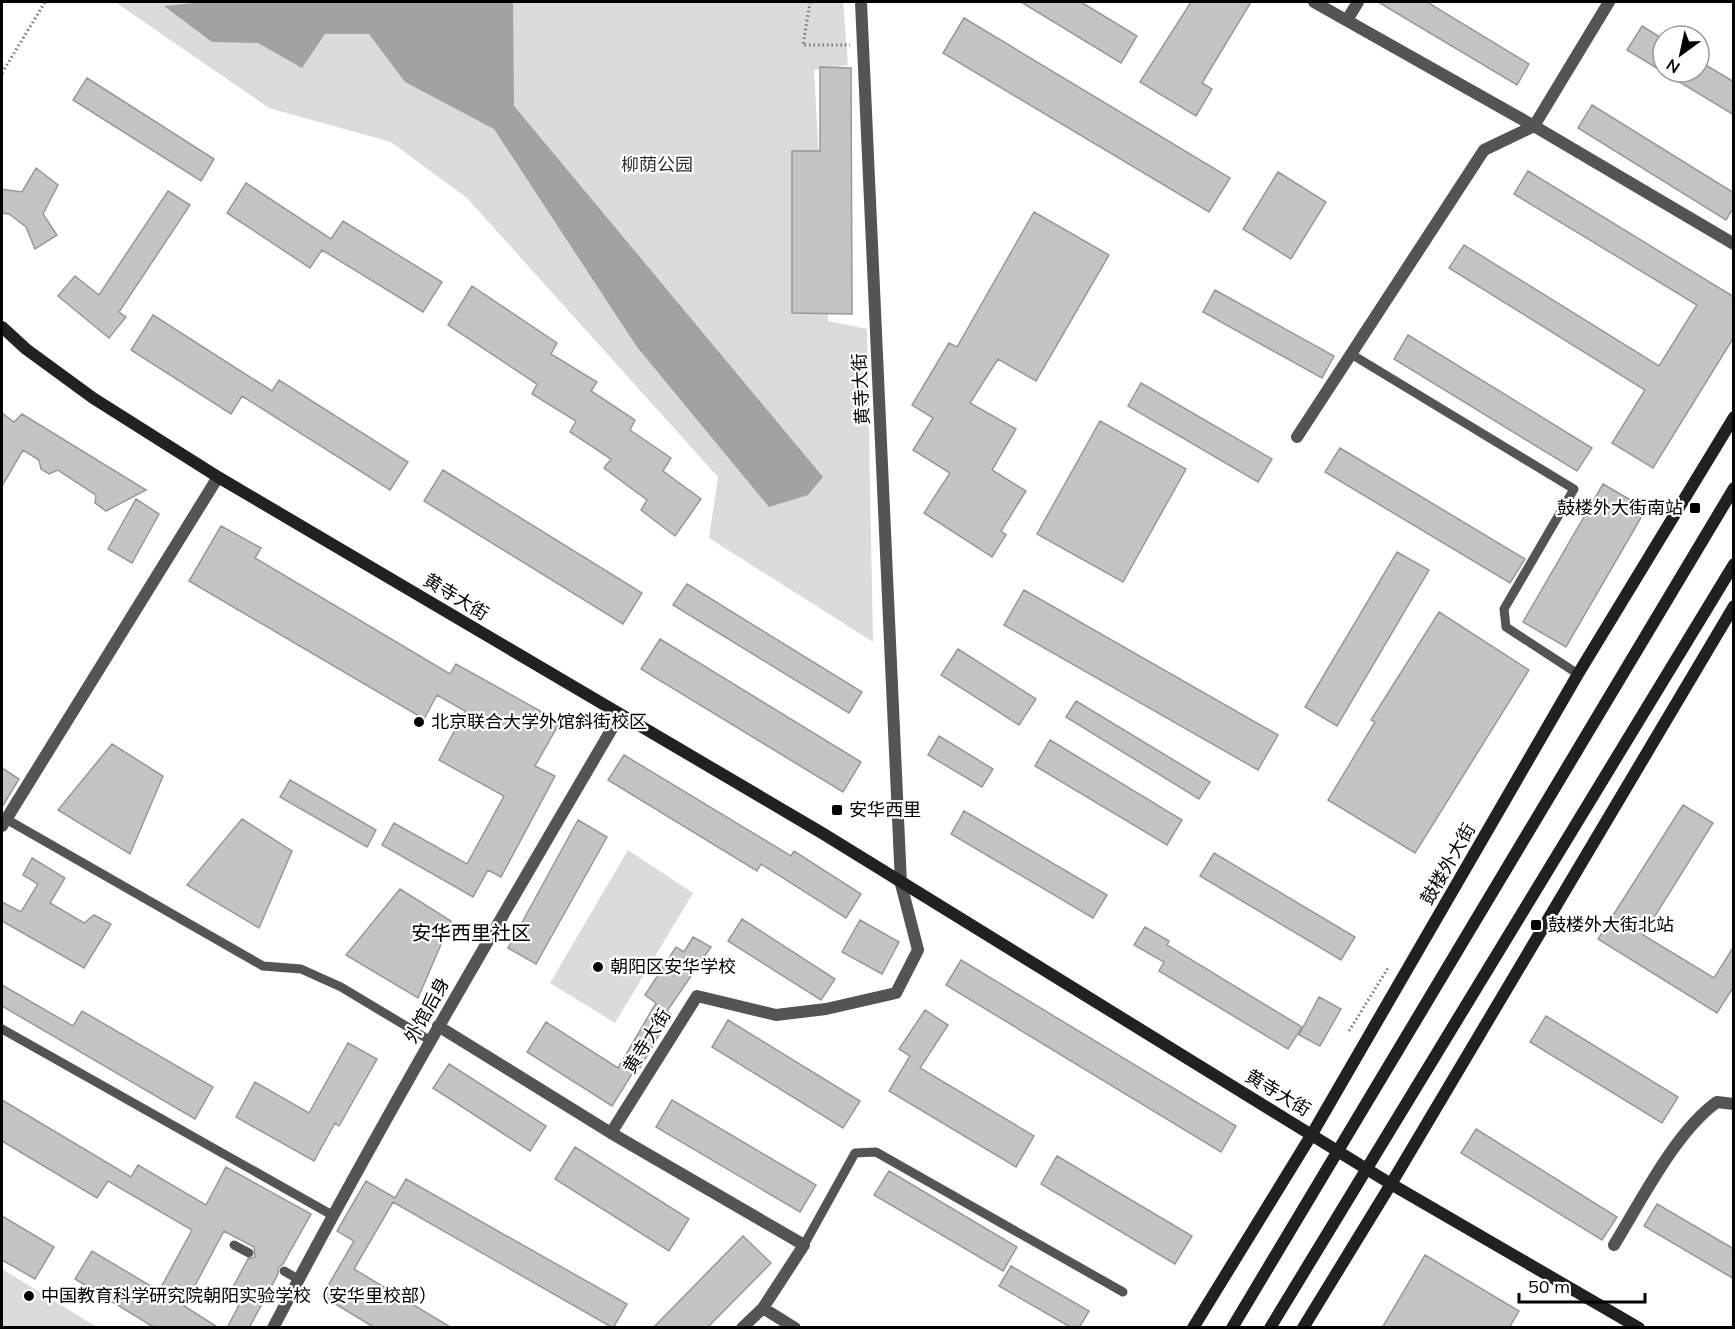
<svg xmlns="http://www.w3.org/2000/svg" width="1735" height="1329" viewBox="0 0 1735 1329" font-family="Mulish,'Noto Sans SC',sans-serif">
  <style>
    .green { fill: #dbdbdb }
    .water { fill: #a2a2a2 }
    .building { fill: #c4c4c4; stroke: #989898; stroke-width: 1.5 }
    .lines { fill: none; stroke-linecap: round; stroke-linejoin: round }
    .path { stroke: #767676; stroke-width: 3; stroke-dasharray: 1.5 3; stroke-linecap: butt }
    .lane { stroke: #545454; stroke-width: 9 }
    .street { stroke: #545454; stroke-width: 12 }
    .secondary { stroke: #212121; stroke-width: 12 }
    .poi-dot { fill: #000; stroke: #fff; stroke-width: 2 }
    .labels { text-anchor: middle; stroke-width: 4.5; stroke-linejoin: round; paint-order: stroke }
    .park-label { font-size: 18px; fill: #323232; stroke: #fff }
    .street-label { font-size: 18px; fill: #000; stroke: #fff }
    .poi-label { font-size: 18px; fill: #000; stroke: #fff; text-anchor: start }
    .neighbourhood-label { font-size: 20px; fill: #000; stroke: #fff }
  </style>
  <rect width="100%" height="100%" fill="#fff"/>
  <!-- green -->
  <path class="green" d="M115 2H843L848 65 814 70 828 321 867 329 873 642 709 538 718 477 467 198 391 142 269 108Z
    M628 850 693 893 615 1023 550 983Z
    M2 1269 97 1327H2Z"/>
  <!-- water -->
  <path class="water" d="M205 2H513L514 106 823 477 808 495 769 507 637 347 494 129 405 82 369 34H325L302 68 258 43 212 42 164 6Z"/>
  <!-- building -->
  <path class="building" d="M1021 2H1081L1137 36 1121 63Z
    M1191 2H1251L1202 83 1212 89 1196 116 1140 82Z
    M1378 2H1427L1529 64 1517 85Z
    M964 18 1230 178 1209 212 943 53Z
    M1642 26 1663 39V72L1627 50Z
    M1699 61 1734 82V115L1663 72H1699Z
    M820 67 851 68 852 314 792 313V151H820Z
    M87 78 214 159 201 181 73 100Z
    M1592 105 1734 193V207L1726 220 1578 128Z
    M36 168 58 185 43 214 57 235 35 249 26 227 9 214 2 213V189L22 192Z
    M1528 171 1734 297V337L1653 468 1612 443 1645 390 1449 268 1464 245 1659 366 1697 305 1514 194Z
    M1278 172 1326 202 1291 259 1243 229Z
    M246 183 331 239 343 221 442 282 423 312 322 250 310 268 227 213Z
    M168 191 190 205 119 312 126 317 109 338 58 296 75 276 99 295Z
    M1034 212 1109 255 1036 381 998 359 970 403 1016 429 992 470 1026 491 1001 531 1006 535 992 557 924 513 950 473 913 450 933 418 912 405 949 343 957 347Z
    M472 286 557 343 551 354 597 382 591 391 635 420 630 430 671 458 663 471 701 499 675 536 641 510 647 500 604 468 611 459 570 432 576 421 532 394 537 384 448 325Z
    M1215 290 1334 356 1322 378 1203 312Z
    M153 315 272 391 279 380 408 462 390 490 242 396 231 414 131 350Z
    M1408 335 1592 448 1577 471 1394 359Z
    M1141 383 1272 459 1258 482 1128 406Z
    M2 413 14 422 22 414 146 490 106 511 95 503 96 495 58 470 49 474 41 469 39 460 23 450 2 486Z
    M1100 421 1186 469 1123 582 1037 534Z
    M1340 448 1525 559 1510 583 1325 472Z
    M443 470 642 593 623 624 424 501Z
    M1603 484 1646 509 1566 647 1523 622Z
    M136 499 159 514 132 563 108 549Z
    M221 526 261 548 255 558 450 674 456 664 560 722 535 766 555 776 501 877 488 870 473 897 382 845 394 823 467 864 504 796 439 760 465 711 437 695 424 719 189 581Z
    M1397 552 1429 570 1337 726 1305 707Z
    M687 584 862 692 849 713 673 605Z
    M1024 590 1278 735 1258 770 1004 625Z
    M1439 612 1529 670 1415 853 1328 800 1375 722 1371 720Z
    M660 639 861 762 843 792 641 669Z
    M958 649 1036 699 1019 725 941 675Z
    M1076 701 1210 782 1199 799 1066 717Z
    M939 736 993 769 982 787 928 755Z
    M1050 740 1182 820 1167 845 1035 766Z
    M112 744 163 776 130 854 58 810Z
    M624 755 791 856 794 851 861 894 846 918 761 864 757 871 608 780Z
    M2 768 19 779 2 807Z
    M290 780 376 830 367 847 280 797Z
    M1683 805 1713 823 1643 935 1714 978 1734 946V986L1717 1013 1598 939Z
    M964 811 1107 895 1093 918 951 834Z
    M242 819 292 851 259 928 187 885Z
    M578 820 607 837 536 964 508 948Z
    M1214 853 1355 937 1341 960 1200 876Z
    M32 858 65 878 50 903 84 923 94 915 111 924 84 968 2 921V902L21 912 38 884 23 875Z
    M400 889 451 921 418 998 346 955Z
    M742 919 835 979 821 1000 728 941Z
    M860 920 899 942 882 974 842 952Z
    M1145 927 1169 941 1167 945 1302 1027 1288 1049 1159 971 1164 962 1134 945Z
    M693 937 711 947 667 1011 671 1014 640 1068 637 1066 612 1106 527 1052 546 1022 618 1068 656 1003 645 995 676 947 684 952Z
    M961 960 1236 1126 1221 1152 946 985Z
    M2 985 73 1026 82 1011 213 1087 195 1119 2 1006Z
    M1319 997 1341 1009 1320 1046 1299 1035Z
    M925 1010 948 1025 920 1068 1034 1136 1016 1167 889 1091 910 1056 899 1049Z
    M1546 1016 1678 1097 1662 1123 1530 1042Z
    M728 1020 860 1101 843 1128 712 1047Z
    M348 1043 377 1059 339 1126 335 1123 314 1161 236 1117 255 1082 309 1113Z
    M449 1064 546 1126 530 1151 433 1088Z
    M2 1100 131 1177 138 1165 206 1205 226 1167 311 1214 283 1264 278 1268V1274L249 1328H227L239 1305 227 1298 248 1259 255 1257 254 1247 224 1231 184 1306 219 1328H155L75 1279 92 1251 159 1291 192 1230 108 1181 97 1198 2 1141Z
    M672 1100 816 1185 800 1212 656 1127Z
    M1476 1129 1617 1217 1602 1240 1461 1153Z
    M575 1147 689 1219 669 1251 555 1179Z
    M1057 1156 1192 1236 1175 1264 1041 1184Z
    M889 1171 1017 1247 1003 1271 874 1195Z
    M406 1179 627 1304 613 1328 393 1202 354 1269 452 1328H375L322 1296 354 1241 337 1231 366 1181 395 1198Z
    M1657 1204 1734 1249V1279L1644 1226Z
    M2 1216 54 1247 35 1279 2 1260Z
    M743 1236 771 1263 707 1328H653Z
    M1425 1255 1519 1311 1509 1328H1382Z
    M1011 1266 1089 1311 1079 1328H1072L999 1286Z"/>
  <g class="lines">
    <!-- path -->
    <path class="path" d="M810 2 803 45H850
      M2 73 45 2
      M1349 1031 1388 968"/>
    <!-- lane -->
    <path class="lane" d="M1351 354 1574 489 1504 609 1506 627 1578 674
      M6 819 263 966 301 969 341 987 431 1041
      M2 1029 332 1215
      M234 1245 249 1253
      M804 1245 855 1153 876 1152 1123 1292
      M284 1271 298 1279"/>
    <!-- street -->
    <path class="street" d="M1314 2 1534 126 1734 244
      M1347 20 1358 2
      M1297 437 1484 150 1534 126 1609 2
      M2 826 218 477
      M438 1026 611 1133 804 1245 763 1308 742 1328
      M611 1133 697 996 776 1015 826 1009 896 993 918 950 901 884 861 2
      M1614 1245C1641 1201 1676 1131 1717 1102L1734 1104
      M763 1308 795 1328
      M273 1328C382 1120 501 918 620 715"/>
    <!-- secondary -->
    <path class="secondary" d="M2 327 26 349 93 398 218 477 822 833 1391 1184 1639 1328
      M1193 1328 1312 1134 1578 674 1734 417
      M1232 1328 1734 488
      M1270 1328 1734 564
      M1303 1328 1391 1184 1734 606"/>
  </g>
  <!-- markers -->
  <g class="poi-dot">
    <rect x="1689" y="502" width="12" height="12" rx="3"/>
    <circle cx="419" cy="722" r="6"/>
    <rect x="831" y="804" width="12" height="12" rx="3"/>
    <rect x="1530" y="919" width="12" height="12" rx="3"/>
    <circle cx="598" cy="967" r="6"/>
    <circle cx="29" cy="1296" r="6"/>
  </g>
  <g class="labels">
    <!-- park labels -->
    <g class="park-label">
      <text x="657" y="171">柳荫公园</text>
    </g>
    <!-- street labels -->
    <g class="street-label">
      <text transform="translate(861 389) rotate(-93)" y="6">黄寺大街</text>
      <text transform="translate(456 597) rotate(31)" y="6">黄寺大街</text>
      <text transform="translate(1448 864) rotate(-60)" y="6">鼓楼外大街</text>
      <text transform="translate(427 1010) rotate(-61)" y="6">外馆后身</text>
      <text transform="translate(647 1041) rotate(-58)" y="6">黄寺大街</text>
      <text transform="translate(1278 1093) rotate(31)" y="6">黄寺大街</text>
    </g>
    <!-- poi labels -->
    <g class="poi-label">
      <text x="1683" y="514" text-anchor="end">鼓楼外大街南站</text>
      <text x="431" y="728">北京联合大学外馆斜街校区</text>
      <text x="849" y="816">安华西里</text>
      <text x="1548" y="931">鼓楼外大街北站</text>
      <text x="610" y="973">朝阳区安华学校</text>
      <text x="41" y="1302">中国教育科学研究院朝阳实验学校（安华里校部）</text>
    </g>
    <!-- neighbourhood labels -->
    <g class="neighbourhood-label">
      <text x="471" y="940">安华西里社区</text>
    </g>
  </g>
  <!-- border -->
  <rect width="1735" height="1329" fill="none" stroke="#000000" stroke-width="6"/>
  <!-- north arrow -->
  <g transform="translate(1681 54) rotate(213)"><circle r="28" fill="#ffffff" stroke="#999999" stroke-width="1.5"/>
  <path d="M0-4.5L10 22L0 15L-10 22Z" fill="#000000"/>
  <text y="-9" font-size="16" font-weight="bold" text-anchor="middle" fill="#000000">N</text>
  </g>
  <!-- scale -->
  <path d="M1519 1293v9h126v-9" fill="none" stroke="#000000" stroke-width="3"/>
  <text x="1528" y="1293" font-size="18" fill="#000000" stroke="#ffffff" stroke-width="4.5" paint-order="stroke">50 m</text>
</svg>
